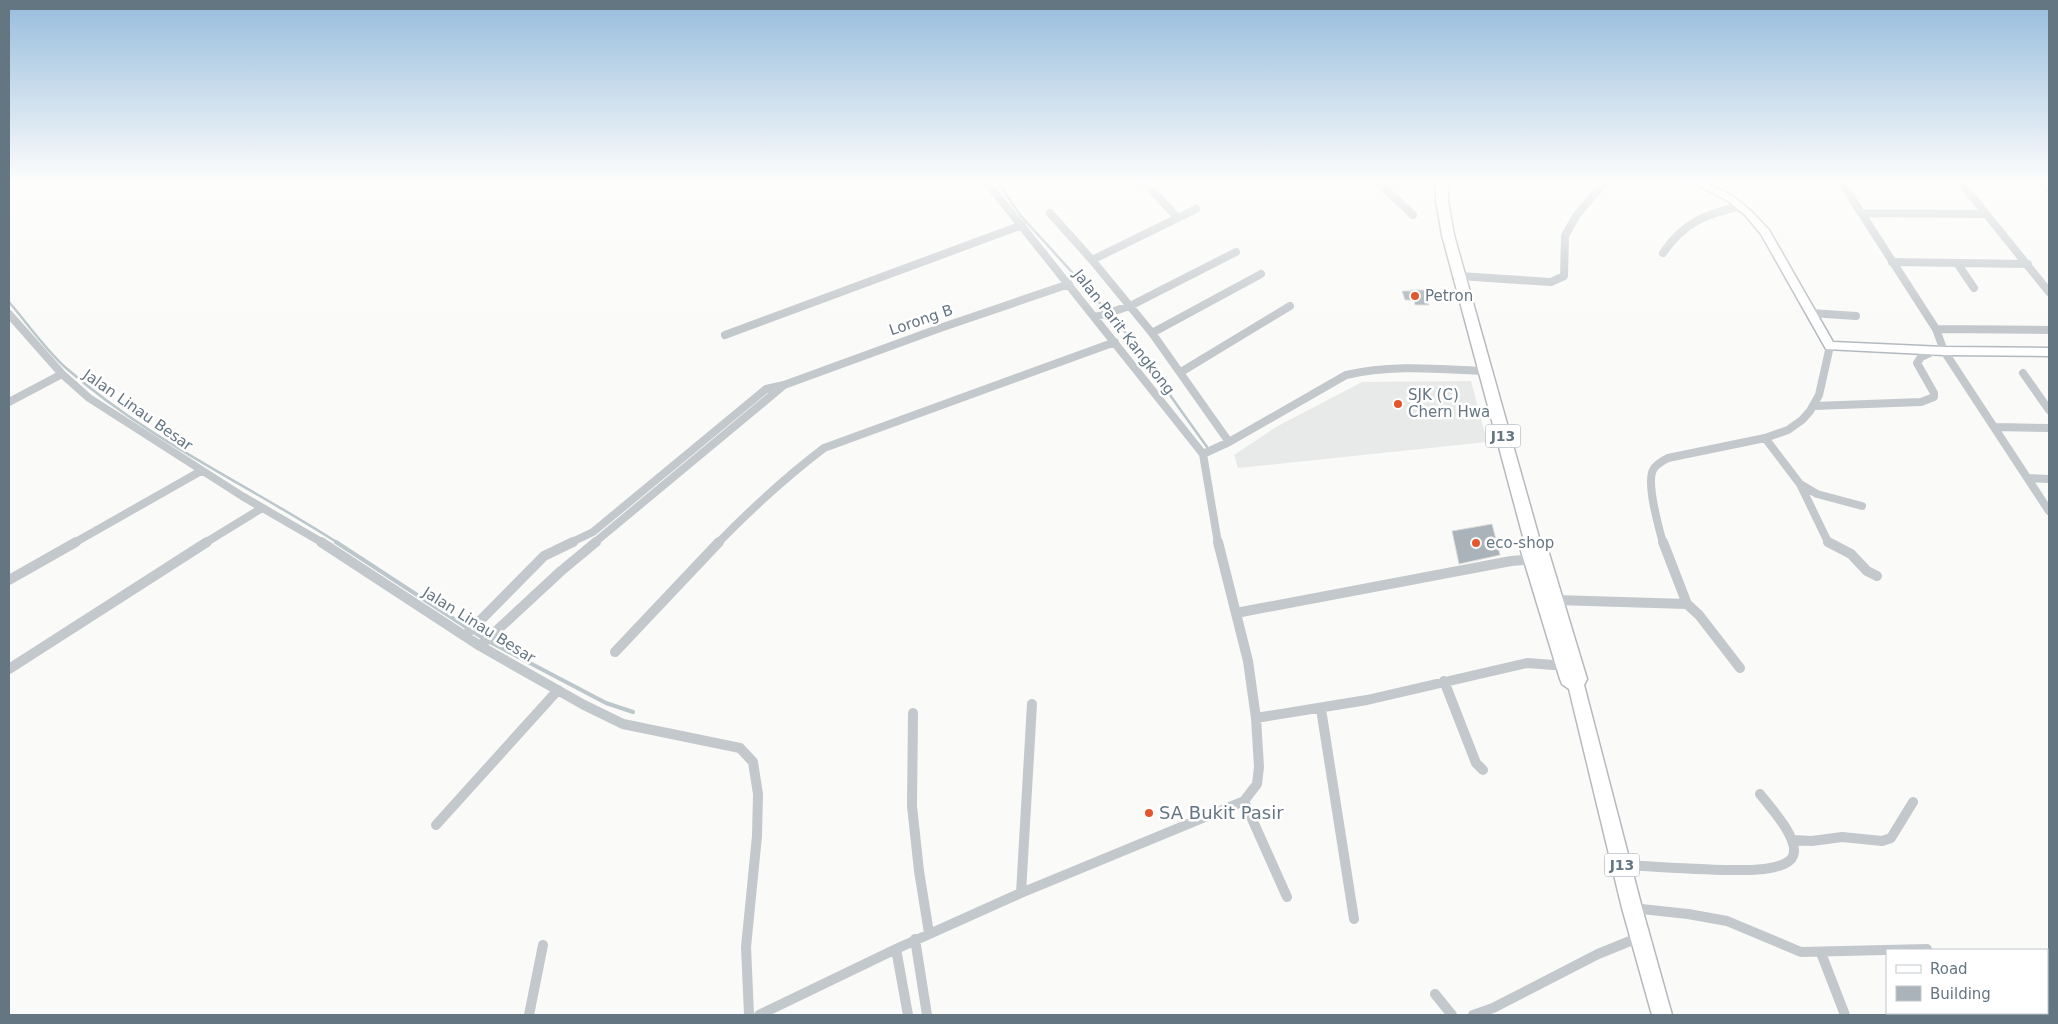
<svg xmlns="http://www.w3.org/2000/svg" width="2058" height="1024" viewBox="0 0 2058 1024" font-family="'DejaVu Sans',sans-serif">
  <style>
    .built { fill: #e8e9e9 }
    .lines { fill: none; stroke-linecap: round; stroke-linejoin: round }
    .stream-far1 { stroke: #bbc7cb; stroke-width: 2.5 }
    .stream { stroke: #bbc7cb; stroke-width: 4 }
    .building { fill: #aab3b9; stroke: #dcdcda }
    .secondary-casing { stroke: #b3babf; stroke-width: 3 }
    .primary-casing { stroke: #b5babe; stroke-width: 3 }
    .street-far1 { stroke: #c3c8cc; stroke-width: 8 }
    .street { stroke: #c3c8cc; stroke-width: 10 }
    .secondary { fill: #fff; fill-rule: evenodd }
    .primary { fill: #fff; fill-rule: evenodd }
    .poi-dot { fill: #e4572e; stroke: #fff; stroke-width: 2 }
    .labels { text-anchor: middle; stroke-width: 5; stroke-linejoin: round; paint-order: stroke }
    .shield { fill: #fff; stroke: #939fa8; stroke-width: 1 }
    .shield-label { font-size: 14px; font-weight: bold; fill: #657683 }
    .poi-label { font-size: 15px; fill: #657683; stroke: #fff; text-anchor: start }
    .street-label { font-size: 15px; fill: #657683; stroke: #fff }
    .near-poi-label { font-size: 18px; fill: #657683; stroke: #fff; text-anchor: start }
  </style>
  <rect width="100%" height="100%" fill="#fafaf8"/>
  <!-- built -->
  <path class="built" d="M1471 381 1487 442 1238 468 1234 455 1276 427 1362 382Z"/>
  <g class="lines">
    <!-- stream-far1 -->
    <path class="stream-far1" d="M996 180 1021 216 1120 325 1207 447
      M9 302C28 324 45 349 66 368 148 440 248 485 338 543"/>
    <!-- stream -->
    <path class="stream" d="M336 542 486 640 606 703 633 712"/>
  </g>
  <!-- building -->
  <path class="building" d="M1411 290H1425L1429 305H1415L1414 300H1405L1402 291H1412Z
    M1492 524 1500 555 1459 564 1452 531Z"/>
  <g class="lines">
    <defs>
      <path id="secondary" d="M1688 180H1701L1734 197 1751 211 1769 230 1833 342 1944 347 2049 348V356L1944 355 1826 349 1761 234 1745 215 1728 201Z"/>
      <path id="primary" d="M1436 180H1448V201L1454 235 1540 541 1548 550 1587 679 1584 685 1642 908 1672 1015H1652L1622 908 1569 689 1562 684 1560 679 1521 551 1525 544 1442 235 1436 201Z"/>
    </defs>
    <!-- secondary casing -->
    <use href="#secondary" class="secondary-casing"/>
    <!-- primary casing -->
    <use href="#primary" class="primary-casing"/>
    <!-- street-far1 -->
    <path class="street-far1" d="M985 180 1203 454 1218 543
      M1142 180 1178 218
      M1376 180 1413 215
      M1840 180 1936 329 1944 351 2049 511
      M1961 180 1962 184 2049 292
      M2041 180 2049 189
      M1050 213 1092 260 1152 333 1229 442
      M1861 213 1986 214
      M1663 253C1684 222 1706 214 1741 206
      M1092 260 1196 209
      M1892 262 2028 264
      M1957 263 1974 288
      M1459 276 1551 282 1564 276 1565 236 1576 216 1606 180
      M1811 313 1856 316
      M9 314 62 374 89 398 242 496 323 543
      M1095 317 1130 306 1236 252
      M1936 329 2049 330
      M1152 333 1261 274
      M725 335 1022 225
      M1181 372 1290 306
      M2023 373 2049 410
      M9 402 62 374
      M1814 406 1921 402 1934 397V393L1917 363 1921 357 1934 351
      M1995 427 2049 428
      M1765 438 1800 484 1817 494 1862 506
      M1203 454 1229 442 1346 375C1392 364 1438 369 1485 371
      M2029 478 2049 479
      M1800 484 1828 542 1830 543
      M74 543 201 471
      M205 543 262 508
      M570 543 593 532 766 389 784 385 943 327 1069 284
      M594 543 783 386
      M718 543C751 509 786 477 824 448L1115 342
      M1663 543C1659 528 1646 484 1653 470 1656 464 1663 461 1668 458L1765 438 1788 430 1802 420 1810 411 1819 395 1830 346"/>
    <!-- street -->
    <path class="street" d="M321 542 480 646 584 705 623 724 740 748 753 762 758 794 757 836 746 947 749 1015
      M1663 542 1687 604 1699 615 1740 668
      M1828 542 1851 554 1867 571 1877 576
      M9 580 76 542
      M1556 600 1687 604
      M1236 613 1511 561 1534 559
      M465 636 544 556 573 542
      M480 646 561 571 596 542
      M615 652 719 542
      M9 669 207 542
      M1444 681 1476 763 1483 770
      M1321 709 1354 919
      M913 713 912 806 919 871 929 933
      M1256 718 1367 700 1527 663 1567 666
      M1244 801 1287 897
      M436 825 558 690
      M1792 840 1812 841 1842 837 1882 841 1891 838 1913 802
      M1622 865C1665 867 1709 871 1751 870 1762 870 1789 867 1793 856 1800 839 1770 807 1760 794
      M1021 893 1032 704
      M1632 908 1688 914 1727 921 1801 952 1927 949
      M915 939 927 1015
      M896 949 908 1015
      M1821 953 1845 1015
      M1435 994 1452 1015
      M529 1015 543 945
      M759 1015 896 949 1021 893 1244 801 1257 784 1259 767 1256 718 1248 661 1218 542
      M1473 1015 1493 1008 1598 954 1640 937"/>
    <!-- secondary -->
    <use href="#secondary" class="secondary"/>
    <!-- primary -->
    <use href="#primary" class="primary"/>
  </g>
  <!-- sky -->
  <linearGradient id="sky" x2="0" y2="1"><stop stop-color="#96bcdc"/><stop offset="0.56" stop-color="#fdfdfc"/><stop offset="1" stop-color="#fdfdfc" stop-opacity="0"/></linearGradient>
  <rect width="2058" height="324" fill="url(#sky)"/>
  <!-- markers -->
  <g class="poi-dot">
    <circle cx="1415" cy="296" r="5"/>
    <circle cx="1398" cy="404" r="5"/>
    <circle cx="1476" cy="543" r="5"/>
    <circle cx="1149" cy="813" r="5"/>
  </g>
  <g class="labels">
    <!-- shield labels -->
    <g class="shield">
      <rect x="1485.5" y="424.5" width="35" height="23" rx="4"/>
      <rect x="1604.5" y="853.5" width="35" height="23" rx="4"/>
    </g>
    <g class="shield-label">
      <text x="1503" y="441">J13</text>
      <text x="1622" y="870">J13</text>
    </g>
    <!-- poi labels -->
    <g class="poi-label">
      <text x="1425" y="301">Petron</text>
      <text x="1408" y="400">SJK (C)<tspan x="1408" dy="17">Chern Hwa</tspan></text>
      <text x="1486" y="548">eco-shop</text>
    </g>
    <!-- street labels -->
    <g class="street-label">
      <text transform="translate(921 320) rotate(-19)" y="5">Lorong B</text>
      <text transform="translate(1124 332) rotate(52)" y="5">Jalan Parit Kangkong</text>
      <text transform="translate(138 410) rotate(35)" y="5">Jalan Linau Besar</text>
      <text transform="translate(479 625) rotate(32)" y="5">Jalan Linau Besar</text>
    </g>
    <!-- near-poi labels -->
    <g class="near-poi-label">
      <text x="1159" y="819">SA Bukit Pasir</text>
    </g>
  </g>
  <!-- border -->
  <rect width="2058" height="1024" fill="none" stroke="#657683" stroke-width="20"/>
  <!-- legend -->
  <rect x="1886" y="949" width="162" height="65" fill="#ffffff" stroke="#c1c8cd"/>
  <rect x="1896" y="965" width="25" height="8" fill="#ffffff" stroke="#c1c8cd"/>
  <text x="1930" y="974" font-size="15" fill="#657683">Road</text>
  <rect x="1896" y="986" width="25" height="15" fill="#aab3b9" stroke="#c1c8cd"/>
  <text x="1930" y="999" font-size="15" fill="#657683">Building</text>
</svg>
